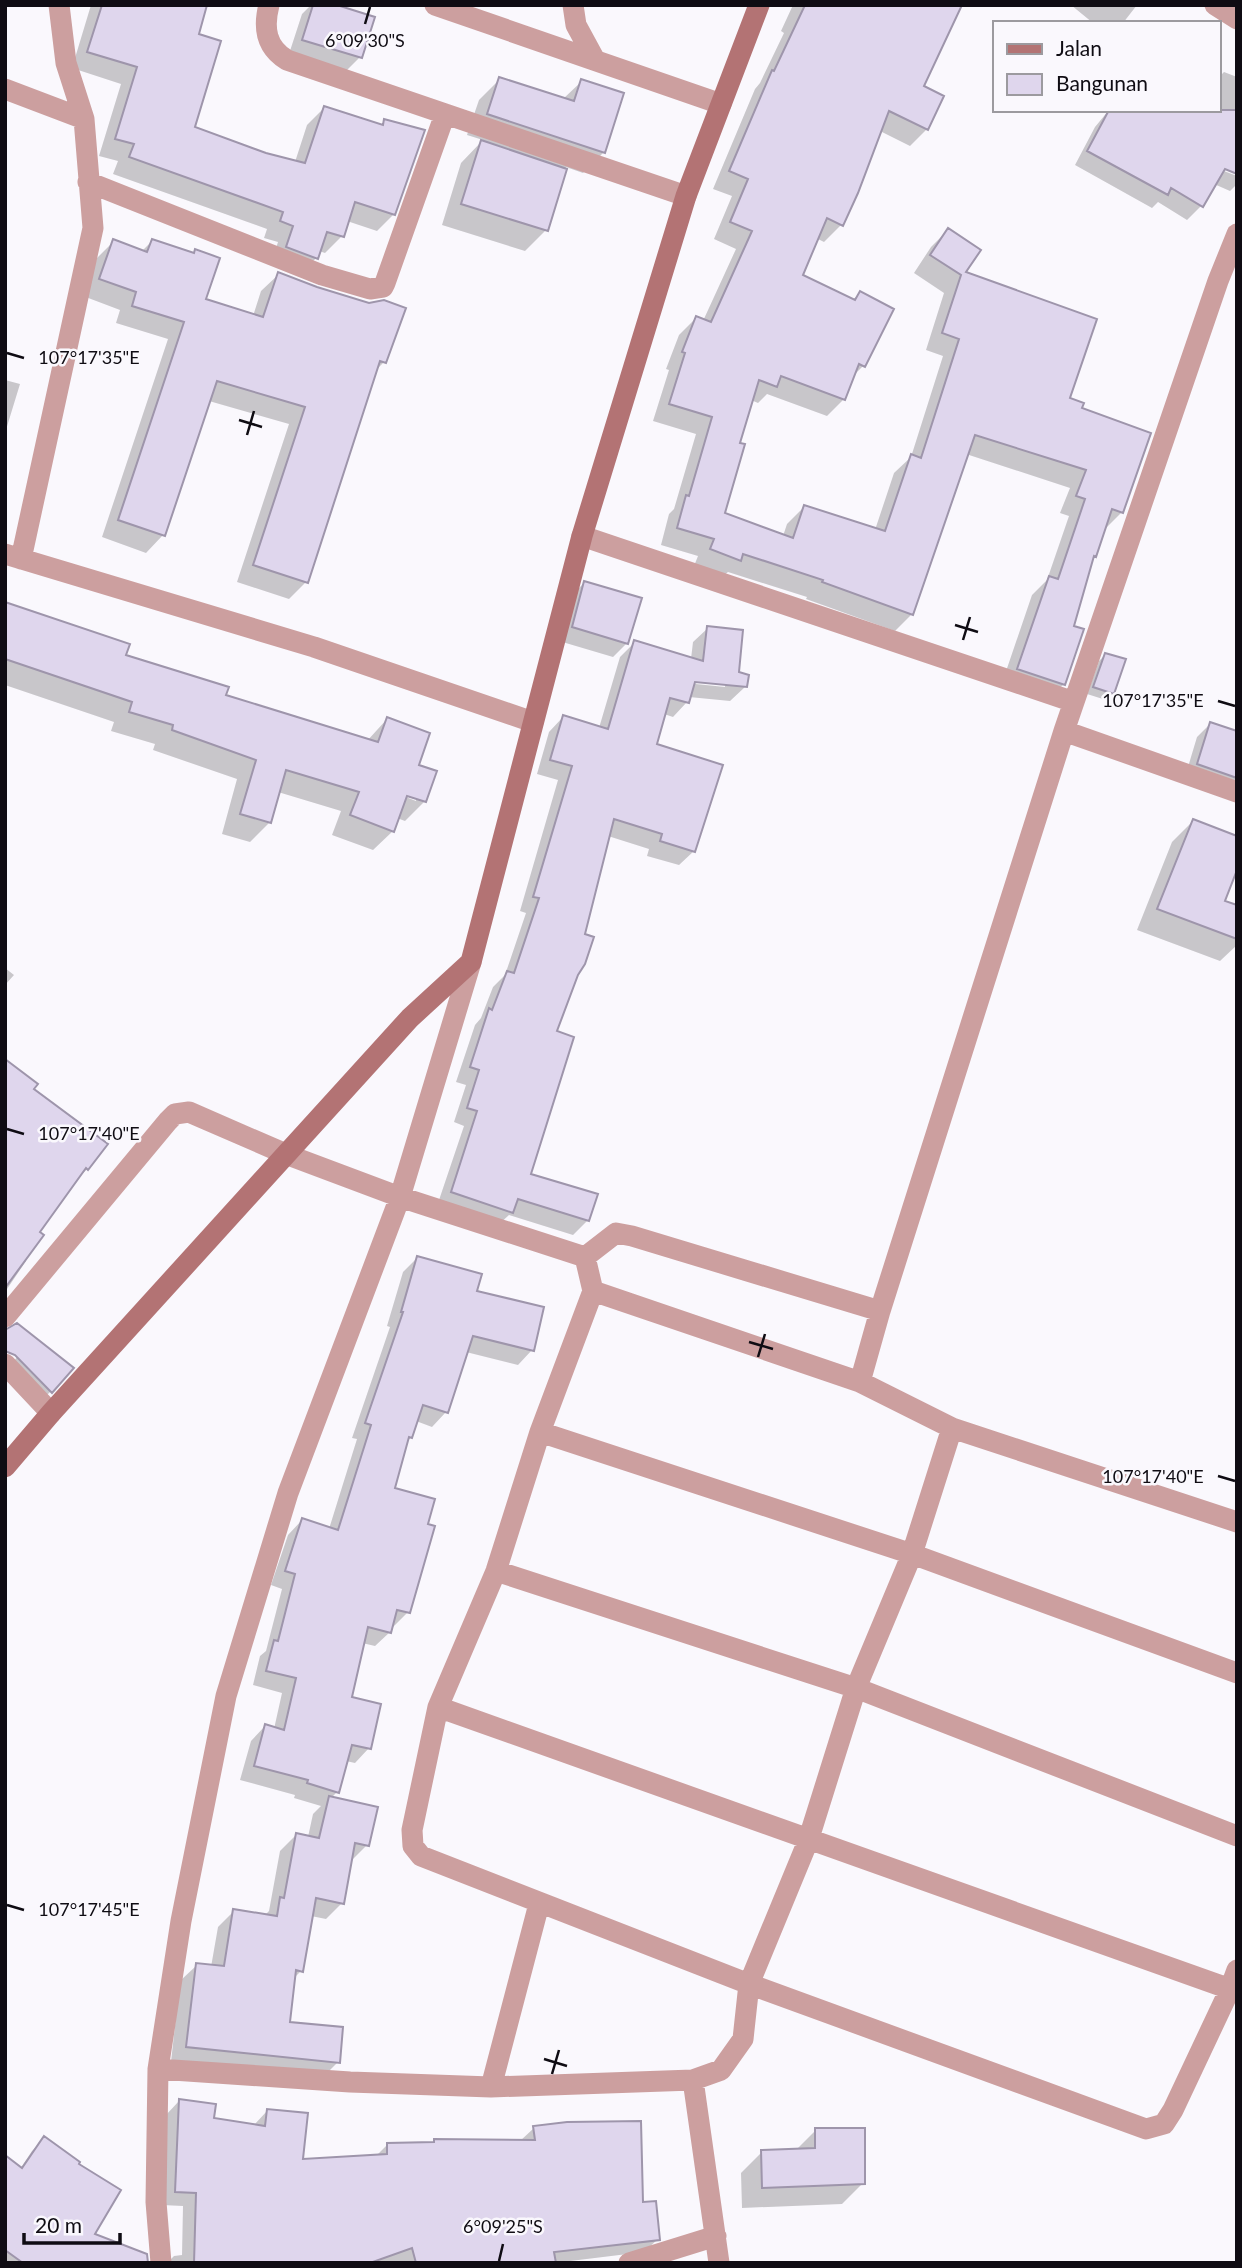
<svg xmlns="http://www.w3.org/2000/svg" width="1242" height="2268" viewBox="0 0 1242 2268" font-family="Lato,sans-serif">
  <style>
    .shadow { fill: #0003; fill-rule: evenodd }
    .building { fill: #dfd6ed; stroke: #9e95ab; stroke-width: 2 }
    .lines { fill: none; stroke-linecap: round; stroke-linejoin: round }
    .street { stroke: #cc9f9f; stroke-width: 21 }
    .secondary { stroke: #b37374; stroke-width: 21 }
    .ticks { fill: none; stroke: #0f0c13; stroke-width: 2.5 }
    .ticks-label { font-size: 18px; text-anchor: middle; fill: #0f0c13; stroke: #faf8fd; stroke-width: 5; stroke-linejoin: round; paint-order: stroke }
  </style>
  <rect width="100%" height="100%" fill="#faf8fd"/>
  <!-- shadow -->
  <path class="shadow" d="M91 5H206L196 35 193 128 266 154 295 162 307 125 324 108 380 126 385 121 394 214 377 231 347 221 342 236 325 253 319 251 316 258 300 275 271 264 278 242 264 238 267 229 113 174 118 161 99 156 121 84 72 68Z
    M311 5H331L360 57 346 71 289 54 302 14Z
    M793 5H960L922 87 927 129 910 146 880 131 841 225 824 242 816 238 801 276 852 301 860 293 863 366 853 376 844 399 827 416 767 394 758 403 751 400 738 444 723 515 783 536 787 524 804 507 875 530 894 473 911 457 943 356 926 350 944 293 914 273 931 247 948 230 963 273 1068 400 1080 409 1122 512 1105 529 1091 559 1072 627 1064 684 1046 701 1001 686 1032 595 1047 580 1069 516 1060 513 1070 488 966 454 912 614 895 631 806 599 807 597 728 572 722 577 694 566 698 556 661 545 669 514 674 509 696 434 653 421 669 370 666 369 679 335 696 318 703 321 736 249 714 239 732 196 713 189 755 89 760 83 784 33 781 31Z
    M1071 5H1137L1123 23H1093Z
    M1224 72 1237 77V172L1218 164 1216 168 1237 176V184L1230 191 1214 184 1201 206 1187 220 1158 202 1152 208 1075 165 1095 127 1109 110H1219V77Z
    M500 79 563 99 582 81 604 152 583 173 566 167 546 230 525 251 442 225 461 163 483 140 467 135 479 100Z
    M114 241 141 252 152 241 192 255 196 251 203 300 253 316 261 291 279 274 317 289 369 305 404 309 384 362 375 371 306 582 289 599 237 582 289 424 209 401 163 535 146 553 102 537 168 339 116 323 120 310 83 296 97 258Z
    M5 380 20 384 5 433Z
    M584 583 627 643 613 657 559 641 570 597Z
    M5 604 124 656 224 696 367 741 387 719 417 766 425 801 405 821 397 818 393 831 373 850 332 835 341 811 278 792 270 822 250 842 222 834 237 779 153 750 155 744 111 731 114 722 5 685ZM398 794 416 797V801Z
    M708 628 745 687 730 701 689 697 687 702 673 717 664 714 655 745 694 851 679 865 647 856 649 849 608 836 583 935 577 974 554 1032 529 1175 588 1220 573 1235 509 1215 497 1226 437 1206 464 1126 454 1122 466 1085 456 1082 475 1025 481 1018 493 987 505 975 526 913 520 911 558 780 537 774 549 732 563 717 599 728 620 657 635 642 691 659 693 642ZM687 680 725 683V687L686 683Z
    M1105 655 1113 693 1106 700 1087 694 1099 661Z
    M1210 724 1237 733V799L1185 777 1197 737Z
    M1193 821 1223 902 1237 907V945L1220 961 1137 930 1172 842Z
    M5 968 14 975 5 985Z
    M5 1061 32 1089 87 1169 73 1184 38 1233 23 1260 26 1261 5 1292Z
    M417 1258 475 1292 532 1350 518 1365 466 1352 446 1412 432 1427 416 1421 411 1437 406 1442 392 1489 408 1612 393 1627 391 1626 390 1632 375 1646 362 1643 350 1698 369 1748 355 1763 346 1761 337 1792 331 1798 367 1845 351 1861 342 1903 326 1919 311 1916 301 1971 293 1979 288 2023 338 2062 322 2078 171 2062 180 1981 197 1965 211 1967 218 1927 234 1911 264 1916 269 1911 280 1851 296 1835 308 1837 313 1814 321 1806 294 1798 295 1795 240 1780 251 1741 265 1726 274 1729 282 1693 253 1685 260 1656 266 1651 282 1589 271 1585 288 1535 302 1520 329 1529 357 1439 352 1438 390 1327 387 1326 403 1272Z
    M20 1353 51 1391 37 1405 5 1373Z
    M179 2101 212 2120 254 2125 267 2111 301 2161 375 2157 387 2145 520 2141 534 2128 641 2204 658 2239 644 2252 554 2263H167L174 2256 182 2255 183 2206 162 2205 166 2115Z
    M816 2130 863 2183 842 2204 742 2208 741 2173 762 2152 796 2150Z
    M44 2139 92 2235 112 2263H5V2157L20 2169 32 2151Z"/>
  <!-- building -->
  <path class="building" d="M102 5H207L199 34 221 41 195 127 266 153 305 163 324 106 383 125 384 119 425 130 395 215 355 202 344 237 327 232 318 259 286 247 293 226 280 221 283 212 129 157 134 144 115 139 137 67 87 52Z
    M313 5H337L375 17 362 58 302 40Z
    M805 5H962L924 86 944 96 928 130 889 111 858 193 843 226 827 218 803 275 855 300 860 291 894 309 865 367 859 364 845 400 781 376 777 387 759 380 740 443 745 444 725 513 793 538 804 505 885 531 911 454 921 458 959 339 942 333 961 275 930 255 948 228 981 250 966 272 1097 319 1070 398 1084 403 1082 408 1151 433 1123 513 1112 509 1096 557 1094 556 1074 626 1084 629 1065 685 1017 669 1049 576 1058 579 1085 499 1076 496 1086 470 975 435 913 615 822 582 823 580 743 554 741 561 710 549 714 539 677 528 686 495 689 496 712 417 669 404 685 353 682 352 696 316 711 322 752 231 730 222 748 179 729 171 772 70 774 71Z
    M499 77 574 101 581 79 624 93 605 153 487 114Z
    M1109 110H1237V174L1225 169 1203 207 1171 188 1168 195 1087 151Z
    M481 140 567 169 548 231 461 204Z
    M113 239 147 252 152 239 194 253 195 249 220 258 206 299 263 317 278 272 317 287 369 303 384 300 406 308 386 363 380 361 308 583 253 565 305 407 217 381 165 536 118 520 184 322 132 306 136 292 99 279Z
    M584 581 642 598 628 644 572 627Z
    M5 602 130 644 126 655 229 687 226 695 378 742 387 717 430 733 419 765 437 771 426 802 407 796 394 832 350 815 359 792 286 770 271 823 240 814 256 760 172 730 173 725 129 712 132 702 5 659Z
    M707 626 743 630 739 672 749 675 747 687 695 682 689 703 670 698 657 744 723 765 695 852 660 841 662 834 614 819 585 934 594 937 585 964 578 975 557 1031 574 1037 531 1174 598 1194 589 1221 518 1199 513 1213 451 1192 477 1111 467 1108 479 1070 470 1067 489 1008 492 1010 507 971 514 973 539 898 533 897 572 766 550 760 563 715 608 729 634 640 703 661Z
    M1105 653 1126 659 1114 694 1093 687Z
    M1210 722 1237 731V778L1197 764Z
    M1193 819 1237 836V870L1225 901 1237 905V939L1157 909Z
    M5 1059 38 1084 34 1089 108 1144 88 1170 86 1168 40 1232 44 1235 5 1288Z
    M417 1256 482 1274 477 1291 544 1307 534 1351 473 1336 448 1413 423 1405 412 1438 409 1437 395 1488 435 1499 428 1524 435 1526 410 1613 397 1610 391 1633 368 1627 352 1697 381 1704 371 1749 352 1745 339 1793 307 1783 308 1780 254 1766 265 1724 284 1730 296 1678 266 1671 274 1640 278 1641 295 1574 285 1571 302 1518 338 1530 371 1425 365 1423 403 1312H401Z
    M17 1323 74 1368 52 1393 15 1355 5 1351V1330Z
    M329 1796 378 1807 369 1846 355 1843 344 1904 316 1898 303 1972 296 1970 290 2022 343 2027 340 2063 186 2047 196 1963 224 1966 233 1909 277 1916 280 1897 284 1898 296 1833 319 1838Z
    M179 2099 216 2104 214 2118 265 2126 267 2109 308 2113 303 2159 387 2154V2143L434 2142V2139L535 2140 533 2126 567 2122 641 2121 643 2202 656 2201 660 2240 554 2252 556 2263H416L412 2248 370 2263H194L196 2193 175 2192Z
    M815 2128H865V2184L762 2188 761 2150 815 2148Z
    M44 2136 80 2162 79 2164 121 2190 95 2234 147 2254 148 2263H23L5 2250V2155L22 2168Z"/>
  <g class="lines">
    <!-- street -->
    <path class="street" d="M269 5C263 28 266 47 287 60L686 196
      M435 5 721 104
      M573 5 576 25 595 60
      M1215 5 1237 19
      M5 89 84 119
      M88 182 322 275 370 289 383 287 385 283 445 114
      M582 536 1074 702
      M5 554 314 647 533 722
      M21 559 93 228 84 119 66 63 59 5
      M1064 731 1237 792
      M585 1257 593 1291 860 1382 952 1428 1237 1522
      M585 1257 616 1233 632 1236 880 1311
      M593 1291 540 1432 496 1571 438 1707 412 1830 413 1846 421 1856 749 1984 1146 2129 1164 2124 1173 2110 1230 1989 1237 1970
      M5 1317 168 1121 175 1114 189 1112 288 1155 400 1197 585 1257
      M5 1364 51 1413
      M860 1382 880 1311 1064 731 1218 281 1237 234
      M540 1432 912 1554 1237 1673
      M496 1571 856 1688 1237 1836
      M438 1707 1230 1989
      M158 2069 350 2082 491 2087 693 2080 721 2070 743 2039 749 1984 808 1841 856 1688 912 1554 952 1428
      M693 2080 719 2263
      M491 2087 539 1904
      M161 2263 156 2202 158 2069 181 1921 226 1696 288 1493 400 1197 471 962
      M629 2263 716 2236"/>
    <!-- secondary -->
    <path class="secondary" d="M5 1467 51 1413 410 1018 471 962 582 536 686 196 759 5"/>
  </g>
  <!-- ticks -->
  <path class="ticks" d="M365 24 370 7M7 353 24 358M239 420 262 427M247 435 254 411M955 625 978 632M963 640 970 617M1218 701 1235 706M7 1129 24 1134M749 1342 773 1349M758 1357 765 1334M1218 1476 1235 1481M7 1905 24 1910M544 2059 567 2066M552 2074 559 2050M499 2261 503 2244"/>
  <g class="ticks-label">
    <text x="365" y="47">6°09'30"S</text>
    <text x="89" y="364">107°17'35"E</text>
    <text x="1153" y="707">107°17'35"E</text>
    <text x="89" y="1140">107°17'40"E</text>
    <text x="1153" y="1483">107°17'40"E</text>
    <text x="89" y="1916">107°17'45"E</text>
    <text x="503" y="2233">6°09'25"S</text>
  </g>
  <!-- border -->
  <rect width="1242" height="2268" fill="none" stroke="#0f0c13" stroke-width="14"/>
  <!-- legend -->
  <rect x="993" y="21" width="228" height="91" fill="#faf8fd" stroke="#9c9a9f" stroke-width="2"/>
  <rect x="1007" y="44" width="35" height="10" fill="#b37374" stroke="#9c9a9f" stroke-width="2"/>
  <text x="1056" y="56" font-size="21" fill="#0f0c13">Jalan</text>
  <rect x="1007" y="74" width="35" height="21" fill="#dfd6ed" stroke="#9c9a9f" stroke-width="2"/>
  <text x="1056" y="91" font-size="21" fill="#0f0c13">Bangunan</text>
  <!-- scale -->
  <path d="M24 2233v10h96v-10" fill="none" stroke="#0f0c13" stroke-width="3.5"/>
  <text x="35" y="2233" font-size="21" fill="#0f0c13" stroke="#faf8fd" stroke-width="5" paint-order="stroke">20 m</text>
</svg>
